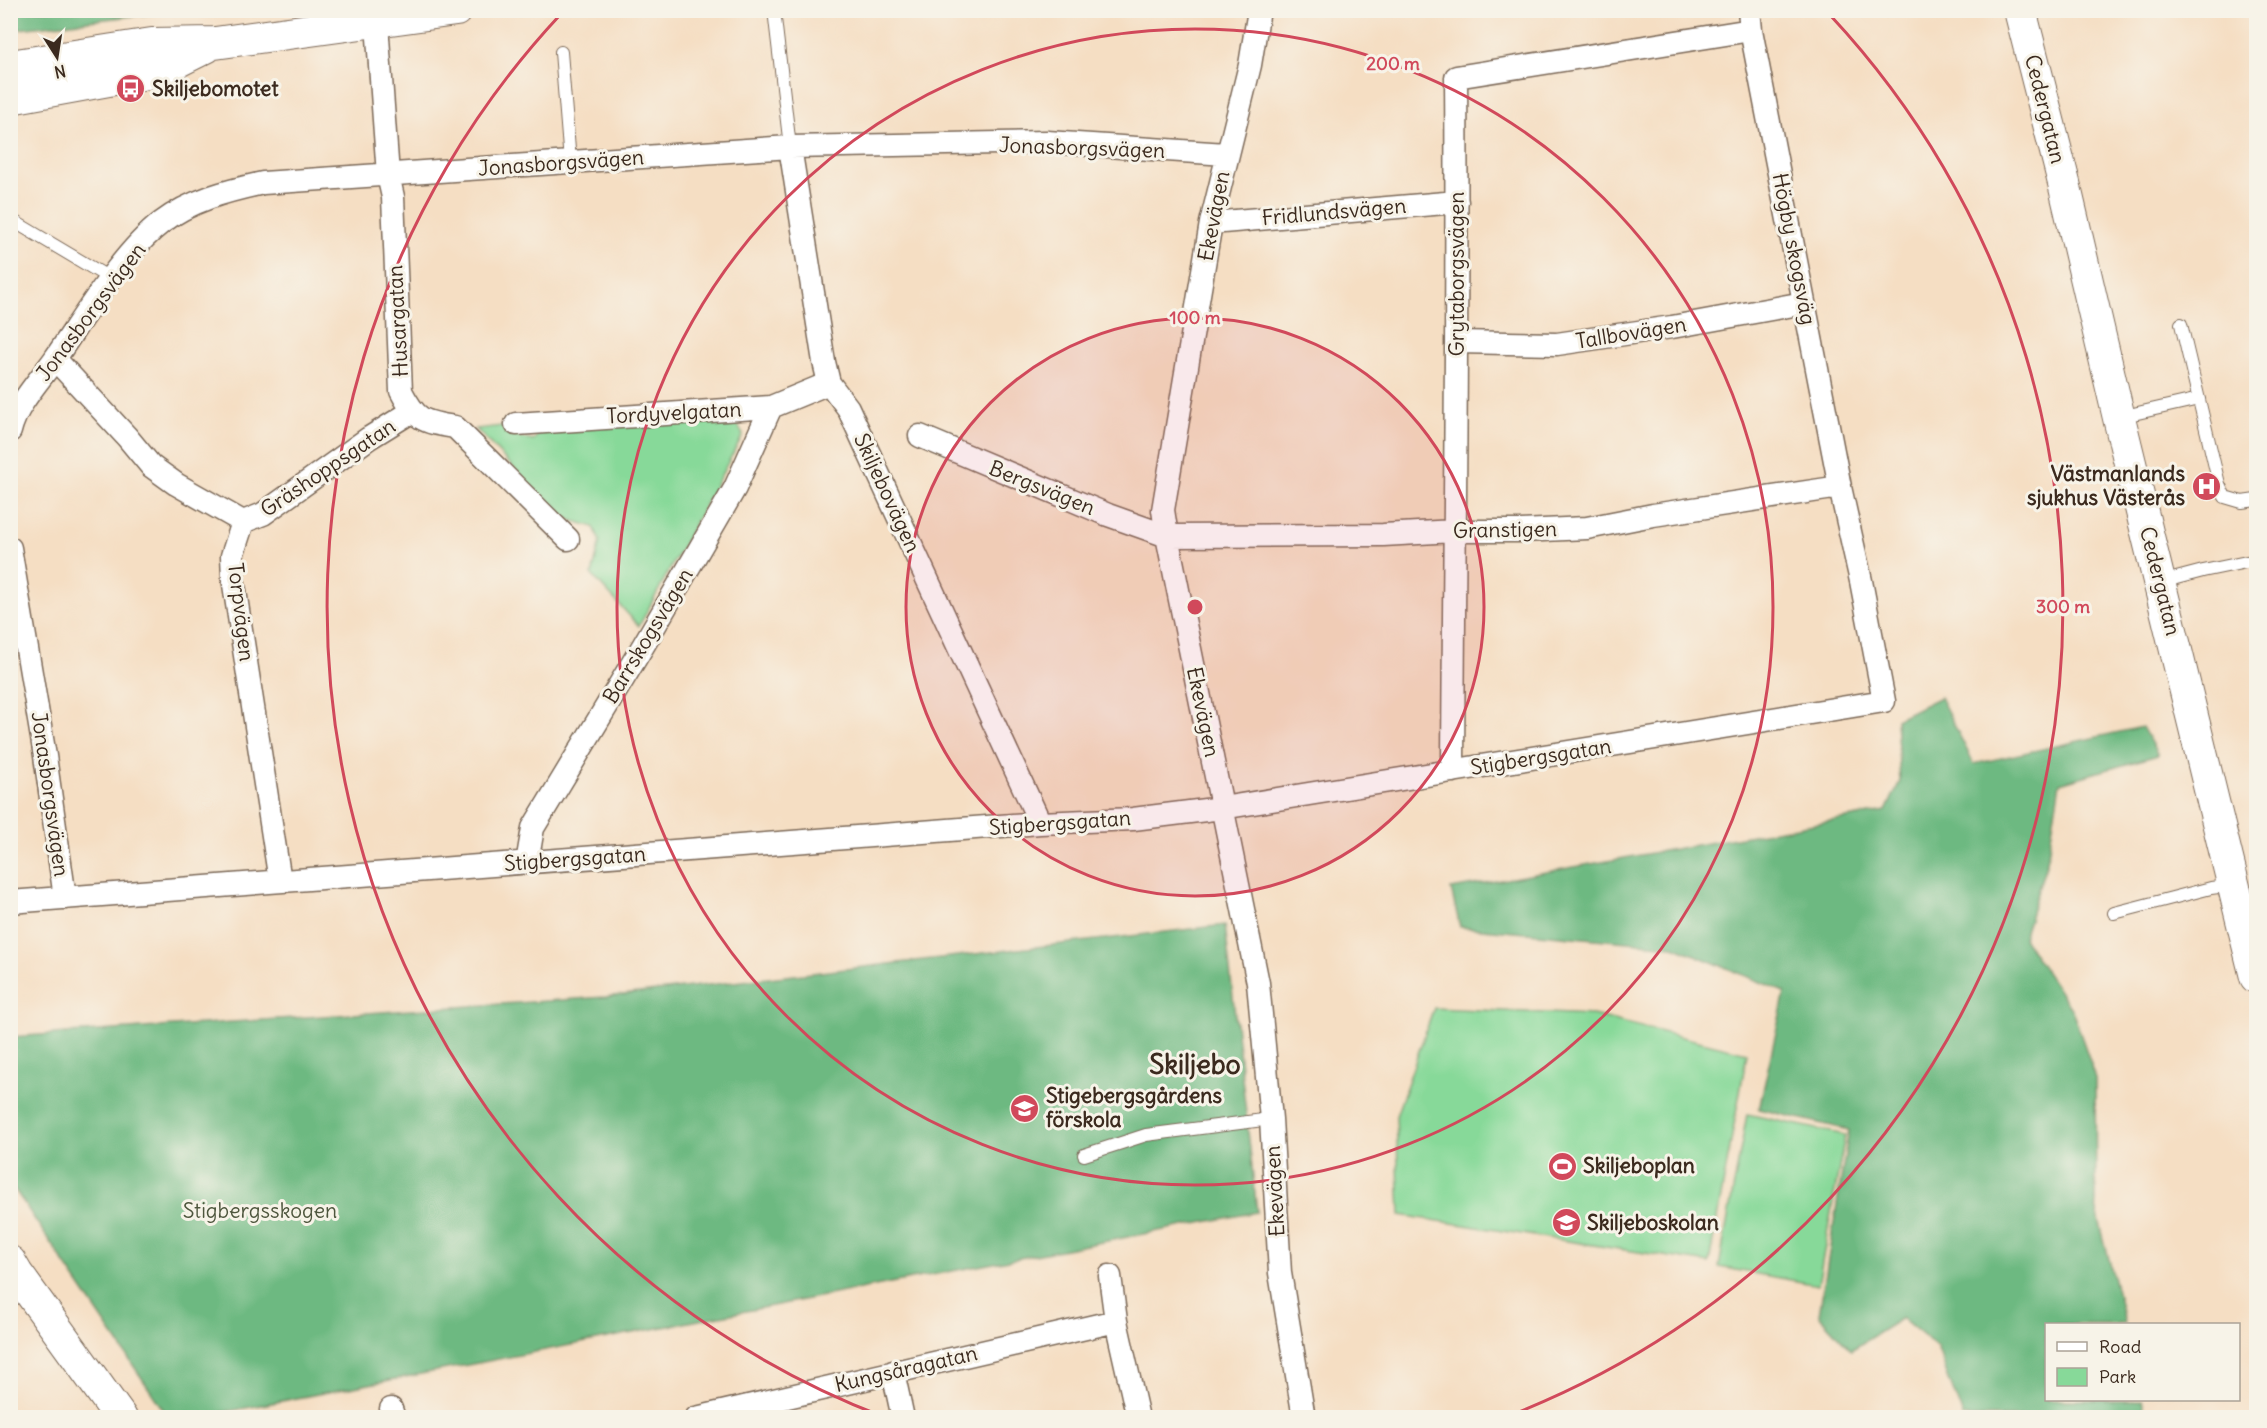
<svg xmlns="http://www.w3.org/2000/svg" width="2267" height="1428" viewBox="0 0 2267 1428" font-family="Delius,sans-serif">
  <style>
    .green { fill: #87d999; stroke: #61825c; stroke-width: 1.5 }
    .forest { fill: #6db981; stroke: #547250; stroke-width: 1.5 }
    .lines { fill: none; stroke-linecap: round; stroke-linejoin: round }
    .lane-casing { stroke: #7c6958; stroke-width: 14 }
    .street-casing { stroke: #7c6958; stroke-width: 25 }
    .secondary-casing { stroke: #7c6958; stroke-width: 34 }
    .lane { stroke: #fff; stroke-width: 12 }
    .street { stroke: #fff; stroke-width: 22 }
    .secondary { stroke: #fff; stroke-width: 32 }
    .ring { fill: none; stroke: #d1495b; stroke-width: 3 }
    .labels { text-anchor: middle; stroke-width: 6; stroke-linejoin: round; paint-order: stroke }
    .poi-label { font-size: 21px; font-weight: bold; fill: #3b2a1e; stroke: #f7f3e8; text-anchor: start }
    .street-label { font-size: 21px; fill: #3b2a1e; stroke: #f7f3e8 }
    .park-label { font-size: 21px; fill: #4e563d; stroke: #f7f3e8 }
    .district-label { font-size: 27px; font-weight: bold; fill: #3b2a1e; stroke: #f7f3e8 }
    .centre { fill: #d1495b; stroke: #f7f3e8; stroke-width: 3 }
    .ring-label { font-size: 18px; text-anchor: middle; font-weight: bold; fill: #d1495b; stroke: #f7f3e8; stroke-width: 6; stroke-linejoin: round; paint-order: stroke }
  </style>
  <rect width="100%" height="100%" fill="#f7f3e8"/>
  <filter id="ink" filterUnits="userSpaceOnUse"><feTurbulence type="fractalNoise" baseFrequency=".0167" numOctaves="2"/><feDisplacementMap in="SourceGraphic" scale="12" xChannelSelector="R" yChannelSelector="G"/><feConvolveMatrix kernelMatrix="1 2 1 2 8 2 1 2 1" color-interpolation-filters="sRGB"/></filter>
  <filter id="wash" filterUnits="userSpaceOnUse"><feTurbulence type="fractalNoise" baseFrequency=".008" numOctaves="4" result="noise"/><feDisplacementMap in="SourceGraphic" scale="24" xChannelSelector="R" yChannelSelector="G"/><feGaussianBlur stdDeviation="1.35" result="paint"/><feColorMatrix in="noise" values="0 0 0 0 0 0 0 0 0 0 0 0 0 0 0 0 0 1.4 0 .05"/><feComposite in="paint" operator="in"/></filter>
  <g filter="url(#wash)">
    <rect width="100%" height="100%" fill="#f5dec3"/>
    <!-- green -->
    <path class="green" d="M734 417 743 435 639 626 592 575 600 541 594 527 561 517 476 429 510 425 512 435 533 441 546 424Z
      M1434 1008 1593 1015 1747 1053 1709 1263 1400 1215 1396 1116Z
      M1747 1114 1845 1135 1818 1285 1719 1267Z"/>
    <!-- forest -->
    <path class="forest" d="M11 10H175V11L11 30Z
      M1940 697 1974 764 2142 727 2158 755 2060 783 2047 861 2023 938 2072 1010 2095 1075 2096 1207 2125 1324H2046V1400H2143L2148 1417H1963L1937 1347 1902 1318 1851 1350 1819 1315 1849 1130 1759 1109 1785 992 1673 946 1460 927 1451 889 1886 811 1900 781 1896 719Z
      M1225 925 1257 1212 199 1417H168L11 1184 10 1037 605 997Z"/>
  </g>
  <g filter="url(#ink)">
    <g class="lines">
      <defs>
        <path id="lane" d="M774 10 790 147
          M561 52 570 162
          M10 219 111 279
          M2181 324 2219 484 2225 497 2242 502 2256 500
          M2120 417 2199 399
          M2161 582 2203 571 2256 560
          M2114 913 2211 888 2233 885
          M1084 1155 1146 1135 1271 1119"/>
        <path id="street" d="M376 10 388 175 393 197 401 391C416 420 422 422 455 427L568 539
          M1259 10 1250 65 1211 223 1163 510 1167 536 1258 983 1271 1119 1280 1273 1304 1418
          M790 147 824 362 829 383 848 408 1040 823
          M1211 223 1457 202
          M1457 342 1557 344 1672 327 1804 303
          M55 359 127 437 151 466 176 484 243 522 232 556 233 578 280 881
          M516 424 771 407 829 383
          M10 431C16 405 39 381 54 360 83 318 121 254 161 223 191 200 227 191 263 183L790 147 1047 142 1226 154
          M920 436 1108 515 1167 536 1383 535 1454 531H1521L1587 528 1653 515 1840 487
          M243 522 263 514 369 438 411 412
          M10 548 45 756 65 898
          M1453 771C1454 539 1458 308 1456 77L1751 30
          M527 863 533 828 643 646 735 488 771 407
          M10 902 1040 823 1133 819 1222 808 1884 701 1861 581 1840 487 1751 30 1749 10
          M1110 1276 1116 1321 1138 1418
          M893 1372 903 1418
          M391 1409 394 1418
          M696 1418 1116 1321"/>
        <path id="secondary" d="M2020 10 2064 183 2119 418 2256 977
          M10 66 152 44 215 43 456 10
          M10 98 158 71 206 47
          M10 1262 17 1274 121 1418"/>
      </defs>
      <!-- lane casing -->
      <use href="#lane" class="lane-casing"/>
      <!-- street casing -->
      <use href="#street" class="street-casing"/>
      <!-- secondary casing -->
      <use href="#secondary" class="secondary-casing"/>
      <!-- lane -->
      <use href="#lane" class="lane"/>
      <!-- street -->
      <use href="#street" class="street"/>
      <!-- secondary -->
      <use href="#secondary" class="secondary"/>
    </g>
  </g>
  <!-- distance rings -->
  <circle cx="1195" cy="607" r="289" fill="#d1495b" fill-opacity=".12"/>
  <g class="ring">
    <circle cx="1195" cy="607" r="289"/>
    <circle cx="1195" cy="607" r="578"/>
    <path d="M884 1417A868 868 0 0 1 560 15M1830 15A868 868 0 0 1 1506 1417"/>
  </g>
  <!-- icons -->
  <defs>
    <symbol id="bus-disc" viewBox="-11 -11 22 22"><circle r="9.5" fill="#d1495b" stroke="#f7f3e8"/><path d="M-5-6H5V4H4V6H2V4H-2V6H-4V4H-5ZM-3.5-4V0h7V-4ZM-3.5 1.2v1.5H-2V1.2ZM2 1.2v1.5H3.5V1.2Z" fill="#fff"/></symbol>
    <symbol id="hospital-disc" viewBox="-11 -11 22 22"><circle r="9.5" fill="#d1495b" stroke="#f7f3e8"/><path d="M-5-5h3v3.5h4V-5h3V5h-3V1.5h-4V5h-3Z" fill="#fff"/></symbol>
    <symbol id="school-disc" viewBox="-11 -11 22 22"><circle r="9.5" fill="#d1495b" stroke="#f7f3e8"/><path d="M0-5L7-2L0 1L-7-2ZM-4 1L0 2.5L4 1V4Q0 6-4 4Z" fill="#fff"/></symbol>
    <symbol id="stadium-disc" viewBox="-11 -11 22 22"><circle r="9.5" fill="#d1495b" stroke="#f7f3e8"/><path d="M0-5a6.5 5 0 1 0 0 10a6.5 5 0 1 0 0-10ZM-3.5-1.8h7v3.6h-7Z" fill="#fff"/></symbol>
  </defs>
  <g fill-rule="evenodd">
    <use href="#bus-disc" x="114" y="72" width="33" height="33"/>
    <use href="#hospital-disc" x="2190" y="470" width="33" height="33"/>
    <use href="#school-disc" x="1008" y="1092" width="33" height="33"/>
    <use href="#stadium-disc" x="1546" y="1150" width="33" height="33"/>
    <use href="#school-disc" x="1550" y="1206" width="33" height="33"/>
  </g>
  <g class="labels">
    <!-- poi labels -->
    <g class="poi-label">
      <text x="152" y="96">Skiljebomotet</text>
      <text x="2185" y="481" text-anchor="end">Västmanlands<tspan x="2185" dy="24">sjukhus Västerås</tspan></text>
      <text x="1046" y="1103">Stigebergsgårdens<tspan x="1046" dy="24">förskola</tspan></text>
      <text x="1583" y="1173">Skiljeboplan</text>
      <text x="1587" y="1230">Skiljeboskolan</text>
    </g>
    <!-- street labels -->
    <g class="street-label">
      <text transform="translate(2045 109) rotate(76)" y="7">Cedergatan</text>
      <text transform="translate(1082 148) rotate(2)" y="7">Jonasborgsvägen</text>
      <text transform="translate(561 163) rotate(-4)" y="7">Jonasborgsvägen</text>
      <text transform="translate(1334 212) rotate(-5)" y="7">Fridlundsvägen</text>
      <text transform="translate(1214 216) rotate(-79)" y="7">Ekevägen</text>
      <text transform="translate(1794 249) rotate(79)" y="7">Högby skogsväg</text>
      <text transform="translate(1457 274) rotate(-90)" y="7">Grytaborgsvägen</text>
      <text transform="translate(91 312) rotate(-53)" y="7">Jonasborgsvägen</text>
      <text transform="translate(398 321) rotate(-93)" y="7">Husargatan</text>
      <text transform="translate(1631 333) rotate(-9)" y="7">Tallbovägen</text>
      <text transform="translate(674 413) rotate(-3)" y="7">Tordyvelgatan</text>
      <text transform="translate(328 468) rotate(-34)" y="7">Gräshoppsgatan</text>
      <text transform="translate(1042 488) rotate(22)" y="7">Bergsvägen</text>
      <text transform="translate(887 493) rotate(65)" y="7">Skiljebovägen</text>
      <text transform="translate(1505 530) rotate(-1)" y="7">Granstigen</text>
      <text transform="translate(2160 581) rotate(76)" y="7">Cedergatan</text>
      <text transform="translate(241 612) rotate(83)" y="7">Torpvägen</text>
      <text transform="translate(648 636) rotate(-59)" y="7">Barrskogsvägen</text>
      <text transform="translate(1203 712) rotate(78)" y="7">Ekevägen</text>
      <text transform="translate(1541 757) rotate(-9)" y="7">Stigbergsgatan</text>
      <text transform="translate(50 794) rotate(82)" y="7">Jonasborgsvägen</text>
      <text transform="translate(1060 823) rotate(-4)" y="7">Stigbergsgatan</text>
      <text transform="translate(575 859) rotate(-4)" y="7">Stigbergsgatan</text>
      <text transform="translate(1275 1191) rotate(-93)" y="7">Ekevägen</text>
      <text transform="translate(906 1369) rotate(-13)" y="7">Kungsåragatan</text>
    </g>
    <!-- park labels -->
    <g class="park-label">
      <text x="260" y="1218">Stigbergsskogen</text>
    </g>
    <!-- district labels -->
    <g class="district-label">
      <text x="1195" y="1074">Skiljebo</text>
    </g>
  </g>
  <circle cx="1195" cy="607" r="9" class="centre"/>
  <g class="ring-label">
    <text x="1393" y="70">200 m</text>
    <text x="1195" y="324">100 m</text>
    <text x="2063" y="613">300 m</text>
  </g>
  <!-- margin -->
  <rect width="2267" height="1428" fill="none" stroke="#f7f3e8" stroke-width="36"/>
  <!-- legend -->
  <rect x="2045" y="1323" width="195" height="78" fill="#f7f3e8" stroke="#aca397" stroke-width="1.5"/>
  <rect x="2057" y="1342" width="30" height="9" fill="#ffffff" stroke="#aca397" stroke-width="1.5"/>
  <text x="2099" y="1353" font-size="18" fill="#3b2a1e">Road</text>
  <rect x="2057" y="1368" width="30" height="18" fill="#87d999" stroke="#aca397" stroke-width="1.5"/>
  <text x="2099" y="1383" font-size="18" fill="#3b2a1e">Park</text>
  <!-- north arrow -->
  <g transform="translate(57 57) rotate(168)" stroke="#f7f3e8" stroke-width="4.5" paint-order="stroke">
  <path d="M0-4.5L10 22L0 15L-10 22Z" fill="#3b2a1e"/>
  <text y="-9" font-size="16" font-weight="bold" text-anchor="middle" fill="#3b2a1e">N</text>
  </g>
</svg>
